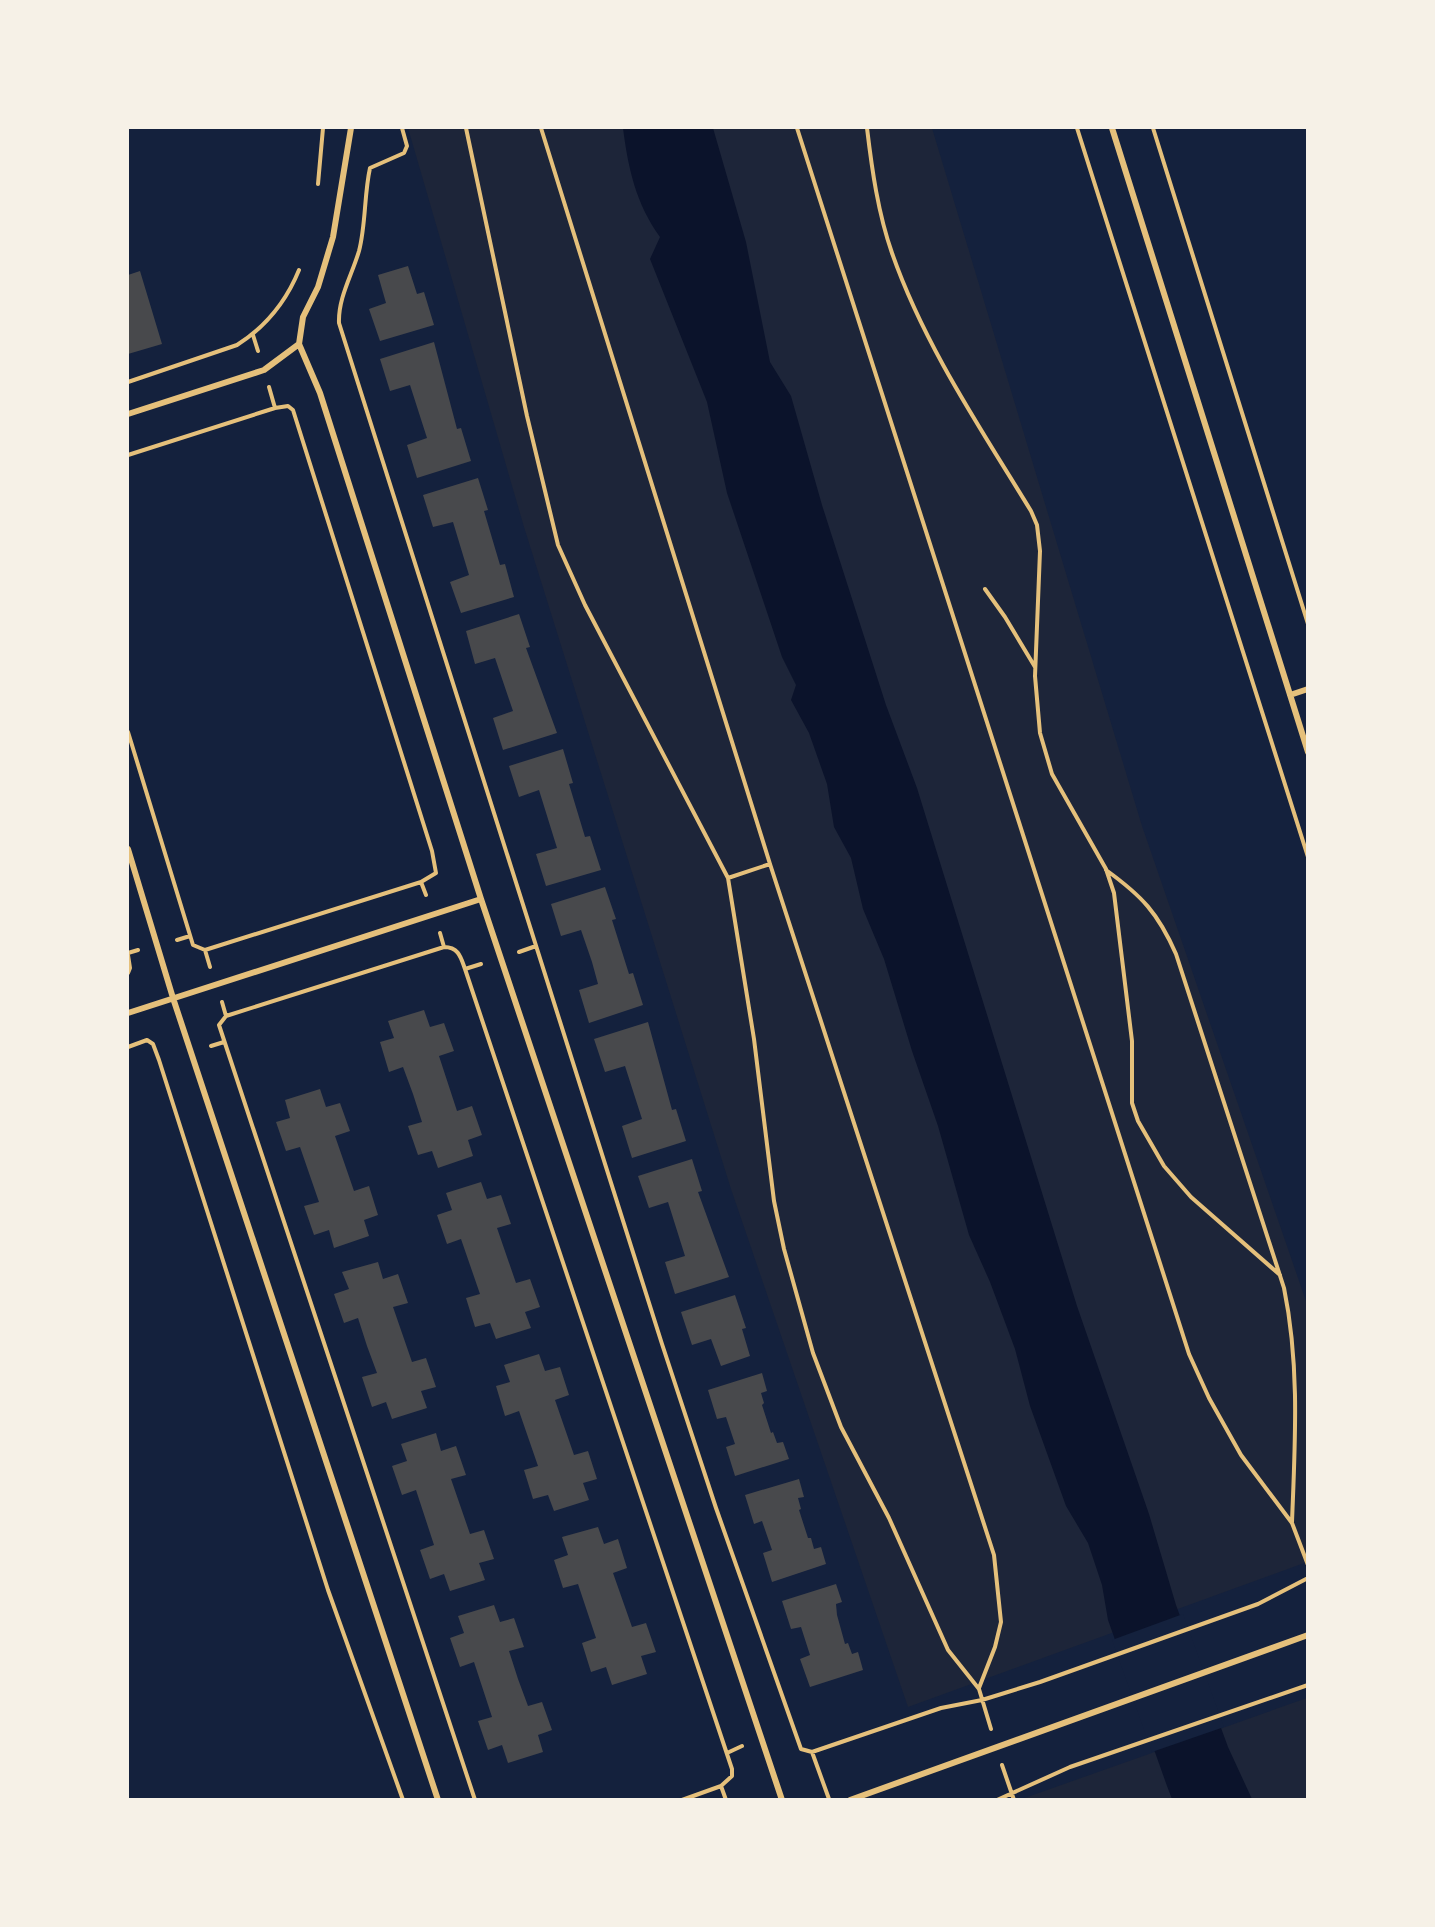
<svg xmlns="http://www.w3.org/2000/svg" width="1435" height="1927" viewBox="0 0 1435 1927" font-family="Lato,sans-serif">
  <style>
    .green { fill: #1d2539 }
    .water { fill: #0b132b }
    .pier { fill: #14213d }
    .building { fill: #48494c }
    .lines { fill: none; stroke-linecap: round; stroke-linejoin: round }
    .path { stroke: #e5c07b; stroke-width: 4 }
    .minor { stroke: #e5c07b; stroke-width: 6 }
  </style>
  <rect width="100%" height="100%" fill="#14213d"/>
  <!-- green -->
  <path class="green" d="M408 128H932L1142 826 1307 1304V1562L908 1707 731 1189 524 527Z
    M1307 1698V1799L1019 1800Z"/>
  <!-- water -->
  <path class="water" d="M623 128H713L746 242 770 362 791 396 822 505 886 705 917 788 1077 1306 1149 1514 1176 1605 1228 1747 1252 1799H1172L1167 1786 1108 1620 1102 1585 1088 1543 1066 1506 1030 1406 1015 1349 990 1282 969 1235 938 1126 912 1051 884 959 863 909 851 858 834 827 827 784 809 733 791 700 796 685 782 657 727 493 707 402 650 259 660 237C636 204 628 168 623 128Z"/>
  <!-- pier -->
  <path class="pier" d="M1183 1614 1224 1727 1152 1752 1112 1640Z"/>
  <!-- building -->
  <path class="building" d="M408 266 417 294 424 292 434 325 380 341 369 309 386 303 378 275Z
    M140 271 162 344 128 354V275Z
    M434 342 457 429 461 428 471 461 417 478 407 445 427 438 410 385 390 391 380 359Z
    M478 478 488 510 484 511 500 565 505 564 514 597 461 613 450 582 469 575 453 522 433 527 423 495Z
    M519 614 530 647 526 648 557 733 503 750 493 718 513 711 495 658 475 664 466 631Z
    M563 749 573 783 569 784 585 837 590 836 601 870 546 886 536 854 557 848 539 790 519 797 509 766Z
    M605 887 616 919 612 920 629 974 633 973 643 1005 589 1023 579 990 598 984 592 962 581 930 561 936 551 904Z
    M424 1010 430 1027 444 1023 454 1051 439 1056 457 1111 472 1106 482 1135 468 1140 473 1156 438 1168 432 1151 418 1155 408 1126 422 1122 413 1094 403 1067 389 1072 380 1042 394 1038 388 1021Z
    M648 1022 672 1110 676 1109 686 1141 632 1158 622 1126 642 1119 625 1066 605 1072 594 1039Z
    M320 1089 326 1107 340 1103 350 1131 335 1136 354 1191 369 1186 378 1215 364 1220 369 1236 334 1248 329 1230 314 1235 304 1206 319 1202 300 1147 286 1151 276 1122 290 1118 285 1100Z
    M692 1159 702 1191 698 1192 729 1277 675 1294 665 1262 685 1256 668 1202 649 1208 638 1176Z
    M481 1182 487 1199 501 1195 511 1224 497 1228 516 1283 530 1279 540 1307 525 1312 531 1328 496 1339 490 1323 475 1327 466 1298 480 1294 461 1239 447 1244 437 1215 452 1210 446 1193Z
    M378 1262 383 1279 398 1274 408 1303 393 1307 412 1362 426 1358 436 1387 421 1391 427 1408 392 1419 386 1402 372 1407 362 1377 377 1373 367 1346 358 1318 344 1323 334 1294 349 1289 342 1272Z
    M735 1295 746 1328 742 1329 750 1356 721 1366 711 1339 692 1345 681 1312Z
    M539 1354 545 1371 560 1367 569 1395 555 1400 574 1455 588 1451 597 1479 583 1483 589 1500 554 1511 548 1495 533 1499 524 1470 538 1466 519 1411 505 1416 496 1386 510 1382 504 1365Z
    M762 1373 767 1391 761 1393 764 1403 762 1405 771 1433 773 1432 777 1443 783 1442 789 1459 735 1476 726 1447 735 1444 726 1417 717 1419 708 1390Z
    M436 1433 441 1451 456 1446 466 1475 451 1479 470 1534 484 1530 494 1559 479 1563 485 1580 450 1591 444 1574 430 1579 420 1550 434 1545 416 1490 402 1495 392 1466 407 1461 401 1444Z
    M799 1479 804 1497 798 1498 801 1509 799 1510 808 1538H811L814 1549 821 1547 826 1564 772 1582 763 1553 772 1550 762 1521 754 1524 745 1495Z
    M598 1527 604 1544 618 1539 627 1568 613 1573 632 1627 646 1623 656 1652 641 1656 647 1674 612 1685 606 1667 591 1672 582 1643 596 1638 578 1584 563 1588 554 1560 568 1555 562 1537Z
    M836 1584 842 1602 836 1604 837 1615 845 1644 848 1643 852 1654 858 1652 863 1670 810 1687 800 1659 810 1655 801 1627 791 1629 782 1601Z
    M494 1605 500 1622 514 1618 524 1647 509 1651 518 1679 528 1706 542 1702 552 1730 538 1735 543 1752 508 1763 502 1745 488 1750 478 1721 492 1717 474 1662 460 1667 450 1638 464 1633 458 1616Z"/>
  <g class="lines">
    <!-- path -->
    <path class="path" d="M402 128 407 146 404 153 370 168C364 195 366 224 359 251 352 275 338 298 339 323L662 1344 716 1508 801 1749 812 1752 941 1708 982 1700 1040 1682 1258 1604 1308 1578
      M466 128 527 416 558 545 585 605 728 878 754 1039 774 1201 784 1249 813 1353 841 1427 889 1518 948 1650 979 1689 991 1729
      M541 128 770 864 994 1555 1001 1622 995 1647 979 1688
      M797 128 1189 1354 1209 1398 1241 1455 1292 1523 1308 1565
      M867 128C872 170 878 213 892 253 924 345 981 429 1031 511L1037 525 1040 551 1035 676 1040 733 1052 774 1106 869 1114 893 1132 1041V1103L1138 1121 1164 1166 1191 1197 1280 1275
      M1077 128 1308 857
      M1153 128 1308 624
      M318 184 323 128
      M253 335 258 351
      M128 382 237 345C267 326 286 302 299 270
      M269 387 275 408
      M128 455 275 408 288 406 293 410 432 851 436 873 421 882 205 950 193 945 128 732
      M985 589 1005 617 1035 667
      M1106 870C1142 896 1158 913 1176 954L1284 1288C1300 1366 1295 1443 1292 1522
      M728 878 770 864
      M421 882 426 895
      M440 933 444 947
      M177 940 190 936
      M205 950 210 967
      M519 952 536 946
      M128 953 138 950
      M128 955 130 968 128 973
      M465 969 481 964
      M222 1002 226 1016
      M211 1046 224 1042
      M128 1047 147 1040 153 1044 159 1060 328 1590 403 1800
      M812 1752 829 1799
      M727 1753 742 1746
      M1002 1765 1014 1800
      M721 1786 726 1800
      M475 1800 219 1025 226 1016 444 947C459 947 461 958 465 969L732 1769V1776L721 1786 682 1800
      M997 1800 1070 1767 1308 1685"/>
    <!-- minor -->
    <path class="minor" d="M1112 128 1308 752
      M299 344 320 393 481 899 782 1800
      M128 414 264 370 299 344 303 317 318 287 333 237 351 128
      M1290 695 1308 689
      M128 849 173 998 438 1800
      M128 1013 481 899
      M850 1800 1308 1635"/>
  </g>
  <!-- border -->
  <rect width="1435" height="1927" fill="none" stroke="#f6f1e7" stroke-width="258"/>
</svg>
